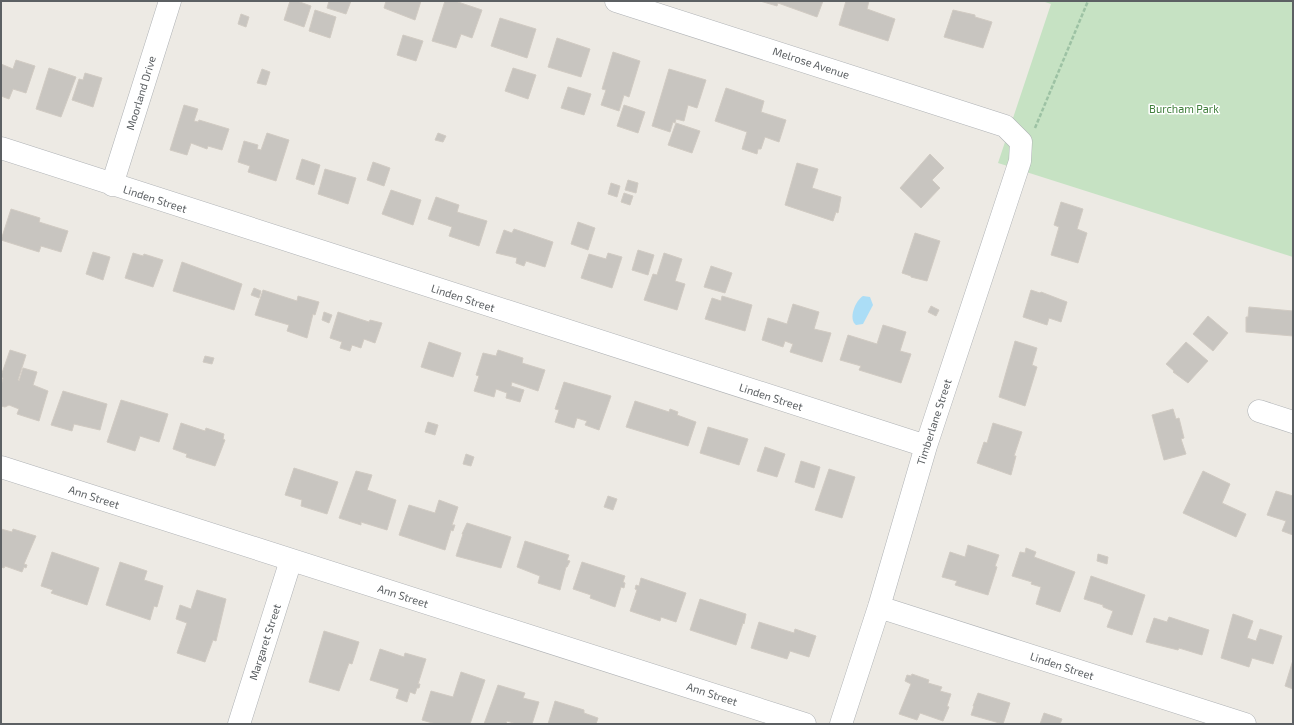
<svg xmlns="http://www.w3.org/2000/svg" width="1294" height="725" viewBox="0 0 1294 725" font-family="'Exo 2',sans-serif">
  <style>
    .green { fill: #c6e2c3 }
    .water { fill: #abddf6 }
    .building { fill: #c8c5c0; stroke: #d1cbc3 }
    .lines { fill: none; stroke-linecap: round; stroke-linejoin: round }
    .minor-casing { stroke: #afb2b5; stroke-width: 23 }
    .path { stroke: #9dc2a4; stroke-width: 2.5; stroke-dasharray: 4 2; stroke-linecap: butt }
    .minor { stroke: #fff; stroke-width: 22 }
    .labels { text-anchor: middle; stroke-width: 3; stroke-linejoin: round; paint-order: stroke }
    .street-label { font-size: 11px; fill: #5c6063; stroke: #fff }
    .park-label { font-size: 11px; fill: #42803e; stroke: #fff }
  </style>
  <rect width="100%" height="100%" fill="#edeae4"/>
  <!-- green -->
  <path class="green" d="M1042 1H1293V257L998 163 1051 4Z"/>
  <!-- water -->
  <path class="water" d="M863 296 870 297 873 305 863 324 856 325C848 319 855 301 863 296Z"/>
  <!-- building -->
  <path class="building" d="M290 1H297L311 6 304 27 284 20Z
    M329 1H351L346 14 327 8Z
    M386 1H421L415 20 384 8Z
    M445 1H455L482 10 472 38 461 34 456 48 432 41Z
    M760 1H823L817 17 778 3 777 6Z
    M846 1H869L867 9 895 19 888 41 839 25Z
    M315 10 336 17 330 38 309 31Z
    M953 10 975 15V17L992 22 983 48 944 37Z
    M241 14 249 17 246 27 238 24Z
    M500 18 536 29 527 58 491 46Z
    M403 35 423 41 416 61 397 55Z
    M557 38 590 49 581 77 548 67Z
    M613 52 640 61 629 97 624 95 619 111 601 105 606 90 602 89Z
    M16 60 35 66 26 93 13 89 9 99 1 96V64L13 69Z
    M49 68 76 77 61 117 36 109Z
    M513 68 536 75 528 99 505 91Z
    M262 69 270 72 266 85 257 83Z
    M669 69 706 80 697 108 688 105 684 121 676 119 675 123 673 122 670 132 652 126Z
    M85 73 102 78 93 107 72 100 79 79 83 80Z
    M568 87 591 94 584 115 561 108Z
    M726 88 764 101 761 112 786 120 779 142 765 137 761 149H758L757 154 742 149 747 132 715 121Z
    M184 105 198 109 194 121 198 122 199 120 229 129 222 150 208 146 207 149 191 143 187 155 170 150Z
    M624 105 645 112 638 133 617 126Z
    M676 123 700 131 692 153 668 145Z
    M267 133 289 140 276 181 248 172 250 166 238 162 244 141 258 145 257 149 261 150Z
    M438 133 446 136 443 142 435 140Z
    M930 154 944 168 932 180 940 188 921 208 900 188Z
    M302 159 320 165 314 185 296 179Z
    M373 162 390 168 384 186 367 180Z
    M797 163 818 169 812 188 841 197 838 213 836 212 833 221 785 205Z
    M325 169 356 178 348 204 318 194Z
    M628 180 638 183 636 193 625 190Z
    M611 183 620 186 617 197 608 194Z
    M391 190 421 200 413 225 382 214Z
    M624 193 633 196 630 205 621 202Z
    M436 197 459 205 457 212 487 221 479 246 449 236 452 227 428 219Z
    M1061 202 1083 209 1077 229 1087 233 1078 263 1051 255 1059 227 1054 225Z
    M11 209 40 218 39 222 68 231 61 252 41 246 39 252 1 240Z
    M578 222 595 228 588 250 571 244Z
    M514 229 553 242 545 267 526 261 524 266 516 263 517 258 496 253 504 230 512 233Z
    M915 233 940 241 927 281 911 277V276L902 273Z
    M638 250 654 255 648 275 632 270Z
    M93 252 110 257 103 280 86 274Z
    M133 253 143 256 144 254 163 260 153 287 125 278Z
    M608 253 622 257 612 288 581 278 589 254 606 259Z
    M664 253 682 259 675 281 685 284 677 310 644 300 653 274 657 275Z
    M182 262 242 284 234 310 173 291Z
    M711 266 732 273 725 293 704 287Z
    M254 288 261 291 259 298 251 295Z
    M263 290 297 301 298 296 319 302 315 315 313 314 307 338 287 331 289 325 255 315Z
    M1031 290 1040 293 1041 292 1067 302 1061 322 1049 318 1047 325 1023 317Z
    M722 296 752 305 745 331 705 319 712 298 721 301Z
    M793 304 819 312 814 329 831 333 822 362 790 352 793 344 785 341 783 347 762 340 768 318 787 324Z
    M931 306 939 310 936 316 928 312Z
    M1249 307 1293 311V336L1246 332V317H1248Z
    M324 312 332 315 329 323 322 320Z
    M338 312 369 322 370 320 382 323 375 343 364 339 361 348 352 345 350 351 340 348 342 342 330 338Z
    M1208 316 1228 333 1213 351 1193 334Z
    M883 325 906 332 900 351 911 354 901 383 859 370 861 366 840 360 848 335 877 344Z
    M1015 341 1037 348 1032 365 1037 367 1025 406 999 397Z
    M429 342 461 353 453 377 421 367Z
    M1186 342 1208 361 1188 383 1173 372 1174 371 1166 364Z
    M10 350 26 355 18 380 19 381 23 368 37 372 33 385 48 391 39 421 17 414 19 409 9 405 5 407 1 406V386L3 378 1 376Z
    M498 350 523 358 522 363 545 370 538 391 512 382 511 386 524 390 520 402 506 398 507 393 496 389 494 397 474 391 479 376 476 375 483 353 496 356Z
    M205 356 214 358 212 364 203 362Z
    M564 382 611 396 599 430 585 425 587 421 577 418 574 428 555 422 559 410 555 409Z
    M63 391 107 404 100 430 74 424 72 431 51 425Z
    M121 400 168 414 159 442 140 436 135 451 107 442Z
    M635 401 669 412 670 409 678 412 677 415 696 422 688 446 626 427Z
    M1173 409 1176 419 1179 418 1184 438 1181 439 1186 454 1164 460 1152 415Z
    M428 422 438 425 435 435 425 432Z
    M181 423 205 431 206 428 224 434 223 439 225 440 215 466 186 457 187 454 173 449Z
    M993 423 1022 432 1014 456H1016L1011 475 977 463 984 442 987 443Z
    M708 427 748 439 739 465 700 453Z
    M765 447 785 454 777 477 757 471Z
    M466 454 474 457 471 466 463 464Z
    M801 461 820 467 814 488 795 482Z
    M294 468 338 482 327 514 301 506 302 500 285 495Z
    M829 469 855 477 842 518 815 510Z
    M356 471 372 475 367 490 396 500 387 530 361 522V525L339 518Z
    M1203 471 1230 484 1222 503 1246 514 1236 537 1183 513Z
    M1276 491 1293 496V535L1282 531 1286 521 1267 515Z
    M608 496 617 499 613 510 604 507Z
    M439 500 458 507 452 525H455L453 531 451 530 445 550 399 535 409 505 435 513Z
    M467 523 511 537 501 568 456 556 463 534H462Z
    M1 529 12 532 13 529 36 536 24 564 27 565 26 568 24 567 22 572 5 566 4 568 1 567Z
    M525 541 569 555 567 560 570 561 567 567H566L560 590 538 583 540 576 517 567Z
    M968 545 999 555 995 566 997 567 988 595 955 585 957 581 942 577 950 552 965 557Z
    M1026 548 1036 552 1034 557 1075 572 1060 612 1036 604 1041 587 1031 584 1032 582 1012 576 1020 552 1025 553Z
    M52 552 99 568 87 605 51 593 53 590 41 586Z
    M1098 554 1108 557 1107 564 1097 561Z
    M120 562 147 571 144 580 163 586 157 607 154 606 150 620 106 605Z
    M582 562 625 576 623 582 625 583 624 588 621 587 615 607 590 598 591 595 573 589Z
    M1091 576 1145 595 1132 635 1107 627 1113 611 1103 607V605L1084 599Z
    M641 578 686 593 676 622 661 617 660 621 630 611 637 590 635 589 636 585 639 586Z
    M197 590 226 599 216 641 213 640 205 662 177 653 187 623 176 619 180 605 191 609Z
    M700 599 746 614 744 624 743 623 736 645 690 630Z
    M1233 614 1253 621 1247 638 1256 641 1260 629 1282 636 1273 664 1252 658 1249 667 1221 658Z
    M1169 617 1209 630 1202 655 1179 648 1178 650 1146 642 1154 618 1167 622Z
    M759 622 794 633 795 629 816 636 809 657 790 651 787 659 751 648Z
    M324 631 359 642 352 664 349 663 339 691 309 682Z
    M380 649 404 657 405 653 426 659 418 684H420L419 688H417L415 694 410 692 407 702 396 698 399 689 370 680Z
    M1293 660V689L1285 686Z
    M461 672 485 680 470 724H436L422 720 431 691 453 697Z
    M912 674 929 680 928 683 942 687 940 691 951 694 947 706 949 707 943 721 920 713 917 720 899 714 911 684 905 681 907 675 911 676Z
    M498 685 525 693 523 698 539 702 532 724H516L507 721 506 724H484Z
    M978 693 1010 703 1003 724 971 715 974 706H973Z
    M555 701 584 710V713L598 718 596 724H548Z
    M1044 713 1062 719 1060 724H1040Z"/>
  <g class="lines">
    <defs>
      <path id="minor" d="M616 1 1005 126 1021 142 1020 161 926 446 879 607 841 724
        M1 148 926 446
        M112 185 170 1
        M1259 411 1293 422
        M1 467 805 724
        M879 607 1245 724
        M239 724 291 560"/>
    </defs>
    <!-- minor casing -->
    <use href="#minor" class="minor-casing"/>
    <!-- path -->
    <path class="path" d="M1035 128 1088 1"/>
    <!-- minor -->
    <use href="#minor" class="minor"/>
  </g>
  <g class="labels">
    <!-- street labels -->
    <g class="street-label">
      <text transform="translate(811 63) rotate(18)" y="4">Melrose Avenue</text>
      <text transform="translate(141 93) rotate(-73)" y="4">Moorland Drive</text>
      <text transform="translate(155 199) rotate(18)" y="4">Linden Street</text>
      <text transform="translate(463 298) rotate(18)" y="4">Linden Street</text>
      <text transform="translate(771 397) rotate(18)" y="4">Linden Street</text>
      <text transform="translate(934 422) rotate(-72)" y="4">Timberlane Street</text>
      <text transform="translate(94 497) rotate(18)" y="4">Ann Street</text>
      <text transform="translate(403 596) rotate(18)" y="4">Ann Street</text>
      <text transform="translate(265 642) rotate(-72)" y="4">Margaret Street</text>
      <text transform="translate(1062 666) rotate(18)" y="4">Linden Street</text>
      <text transform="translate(712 694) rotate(18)" y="4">Ann Street</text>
    </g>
    <!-- park labels -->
    <g class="park-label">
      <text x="1184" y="113">Burcham Park</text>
    </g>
  </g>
  <!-- border -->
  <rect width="1294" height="725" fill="none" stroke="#5c6063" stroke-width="4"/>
</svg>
